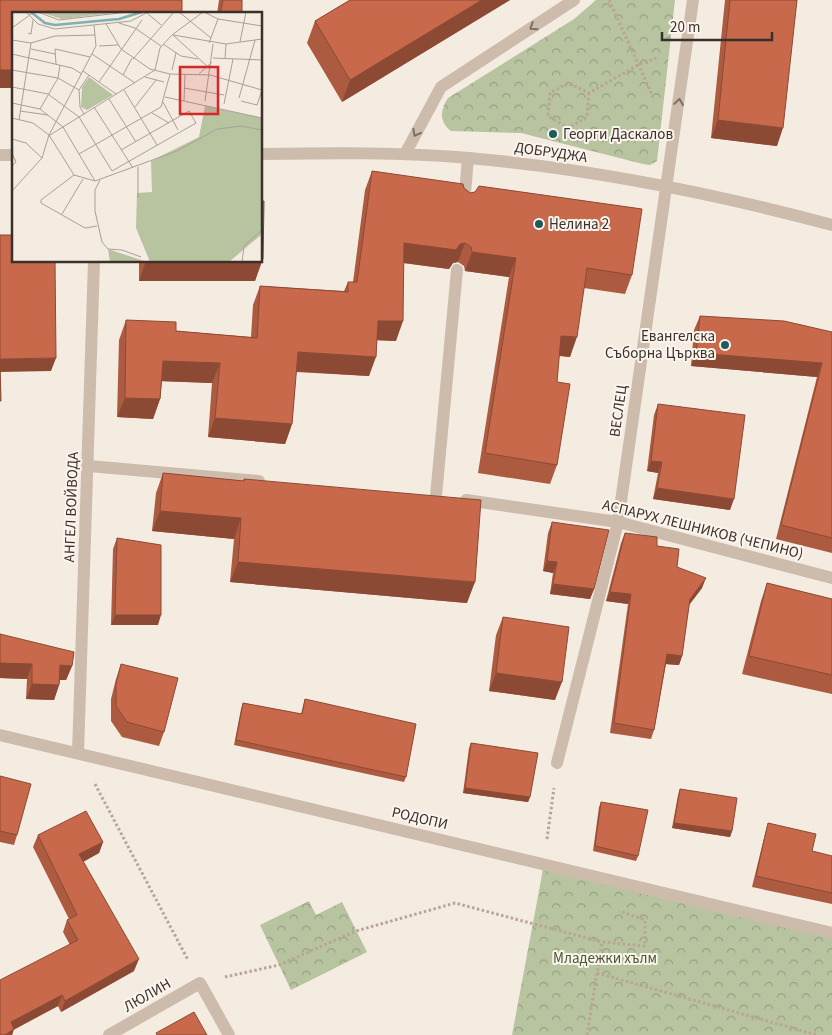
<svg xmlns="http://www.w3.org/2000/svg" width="832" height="1035" viewBox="0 0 832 1035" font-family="'Source Sans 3',sans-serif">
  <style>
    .forest { fill: url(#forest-crowns) }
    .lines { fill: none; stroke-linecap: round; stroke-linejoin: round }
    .path { stroke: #b9a596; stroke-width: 3; stroke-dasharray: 2.5 2.5; stroke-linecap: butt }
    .minor { stroke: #cdbbac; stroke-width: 12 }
    .wall { fill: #ac5a40 }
    .shaded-wall { fill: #8c4a34 }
    .building { fill: #c8694b; stroke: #8c4a34 }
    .oneway { stroke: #7d6f65 }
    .poi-dot { fill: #1f5a5e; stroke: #fbf5ee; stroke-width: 2 }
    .labels { text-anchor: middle; stroke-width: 4; stroke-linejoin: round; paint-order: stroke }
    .poi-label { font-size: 15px; fill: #3b302b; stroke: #fbf5ee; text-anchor: start }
    .street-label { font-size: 15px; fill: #3b302b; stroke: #fbf5ee }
    .park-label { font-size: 15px; fill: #4a5a2e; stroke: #fbf5ee }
    .inset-river { fill: none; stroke: #7fb0b2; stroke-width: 2.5 }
    .inset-road { fill: none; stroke: #aaa098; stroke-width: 1 }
    .view { fill: #d62828; fill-opacity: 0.15; stroke: #d62828; stroke-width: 2.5 }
    .inset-edge { fill: none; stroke: #3b302b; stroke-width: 2.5 }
  </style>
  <defs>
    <pattern id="forest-crowns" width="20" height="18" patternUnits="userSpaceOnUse" patternTransform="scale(1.25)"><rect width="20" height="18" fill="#b8c4a0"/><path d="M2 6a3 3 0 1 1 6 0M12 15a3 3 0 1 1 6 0" fill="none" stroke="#97a083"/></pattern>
  </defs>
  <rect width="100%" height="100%" fill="#f4ebe1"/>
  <!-- forest -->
  <path class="forest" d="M596 0H675L657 161 650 165 643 164 521 133 451 131C439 122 440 110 448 98L574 19Z
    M544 864 832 933V1035H512Z
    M309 901 316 915 342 902 367 952 291 990 260 925Z"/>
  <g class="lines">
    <!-- path -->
    <path class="path" d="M609 0 653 97
      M589 93 587 117 568 128 548 116 550 93 568 83 589 93 638 65 659 57
      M95 784 188 960
      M547 839 554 788
      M597 973 817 1035
      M225 977 279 965 356 931 455 903 602 942
      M587 1035 602 942 645 946V920L619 911"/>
    <!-- minor -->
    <path class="minor" d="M261 154C330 153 400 152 469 158 592 169 713 193 832 225
      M405 154 441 87 574 0
      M0 155H14
      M464 204 468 158
      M89 466 259 481
      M436 496 457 270
      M466 500 618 522 832 578
      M0 735 832 933
      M78 753 94 261
      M557 763 618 522 693 0
      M109 1035 200 983 229 1035"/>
  </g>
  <!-- wall -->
  <path class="wall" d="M219 0H242V14H217Z
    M350 0H510L342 102 307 43 315 21Z
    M725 0H797L777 146 711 138Z
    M372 171 464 188 470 193 632 275 625 294 584 288 570 357 559 356 557 382V465L550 484 478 473 509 277 465 271 464 266 458 262 453 263 449 269 403 263 396 341 377 340 369 376 296 372 292 424 285 444 208 437 212 383 162 381 160 399 153 419 117 417 119 340 126 320 176 331 251 337 253 305 260 286 344 291 348 282H353L365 190Z
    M139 261H261L255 281H139Z
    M700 316 832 332V553L776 539 817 377 691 366 694 330Z
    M658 404 730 510 653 499 658 473 647 471 654 415Z
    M163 473 243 481 244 479 467 603 230 582 234 539 152 531 156 493Z
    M552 522 594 589 590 599 550 594 553 573 543 571 548 533Z
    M625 533 657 546 677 567 702 588 689 605 682 656 679 665 666 664 654 730 651 739 610 733 628 604 606 601 621 543Z
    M117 538 158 625H111L113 549Z
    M767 583 832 599V694L742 674 761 601Z
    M503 617 555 700 489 691 496 635Z
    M0 634 72 666 66 680H60L59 685 54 700 26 699 27 679 0 678Z
    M121 664 164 732 159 746 122 737 111 721V699L116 679Z
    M305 699 406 777 404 782 234 745 241 709 243 703 301 714Z
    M471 743 530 797 528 802 463 793 469 748Z
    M0 776 17 835 14 845 0 842Z
    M680 789 732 831 730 837 672 828 678 795Z
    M601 802 638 856 636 861 593 851 599 807Z
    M768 823 812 851 832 856V904L752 887 765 834Z
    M38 835 103 842 99 853 83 862 134 971 61 1012 58 1006 14 1029 12 1035H0L70 945 63 932 67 920 69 919 33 847Z"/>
  <!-- shaded-wall -->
  <path class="shaded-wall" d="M482 0H510L342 102 350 80Z
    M0 70H14V88H0Z
    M718 120 783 128 777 146 711 138Z
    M404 243 460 244 465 243 458 262 453 263 449 269 397 262Z
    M472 252 516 258 509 277 465 271Z
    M261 259H263L255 281H139L146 261H261Z
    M378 321H403L396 341 371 340Z
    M561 336 577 337 570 357 554 355Z
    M298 352 376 357 369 376 291 371Z
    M696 353 822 363 817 377 691 366Z
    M56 358 51 371 0 372V359Z
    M163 361 220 363 212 383 156 381Z
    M125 398 160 399 153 419 117 417Z
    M215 418 292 424 285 444 208 437Z
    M651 461 662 462 658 473 647 471Z
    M657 488 734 499 730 510 653 499Z
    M160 511 241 518 234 539 152 531Z
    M547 561 557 562 553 573 543 571Z
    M238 562 475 582 467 603 230 582Z
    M706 578 702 588 686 609 690 599Z
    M553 584 594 589 590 599 550 594Z
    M610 592 631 594 628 604 606 601Z
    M115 615H161L158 625H111Z
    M667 654 682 656 679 665 664 664Z
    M0 663 32 664 27 679 0 678Z
    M60 665 72 666 66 680H55Z
    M496 673 562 682 555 700 489 691Z
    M32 684 59 685 54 700 26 699Z
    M465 788 530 797 528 802 463 793Z
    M674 823 732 831 730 837 672 828Z
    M103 842 99 853 75 866 79 854Z
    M139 959 134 971 61 1012 65 1001Z
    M62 995 58 1006 6 1034 11 1022Z
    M14 1029 12 1035H5Z"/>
  <!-- building -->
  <path class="building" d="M0 0H182V14H14V70H0Z
    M223 0H242V14H220Z
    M350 0H482L350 80 315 21Z
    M730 0H797L783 128 718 120Z
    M372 171 463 184 464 188 470 193 475 192 479 186 642 209 632 275 587 268 577 337 561 336 557 382 570 384 557 465 485 453 516 258 472 252 471 247 465 243 460 244 456 250 404 243 403 321H378L376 357 298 352 292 424 215 418 220 363 163 361 160 399 125 398 126 320 176 322V331L257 338 260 286 348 292V282H357Z
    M261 201H264L263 259H261Z
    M0 235H14V261H55L56 358 0 359Z
    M700 316 784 321 832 332V538L781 525 822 363 696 353Z
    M0 366 1 401H0Z
    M658 404 745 415 734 499 657 488 662 462 651 461Z
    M163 473 244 481V479L481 500 475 582 238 562 241 518 160 511Z
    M552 522 609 530 594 589 553 584 557 562 547 561Z
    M625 533 657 537V546L679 549 677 567 706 578 690 599 682 656 667 654 654 730 614 723 631 594 610 592Z
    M117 538 161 545V615H115Z
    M767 583 832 599V675L749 656Z
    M503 617 569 627 562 682 496 673Z
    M0 634 74 652 72 666 60 665 59 685 32 684V664L0 663Z
    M121 664 178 678 164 732 127 722 116 706V684Z
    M305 699 416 724 406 777 236 740 243 703 302 714Z
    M471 743 538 753 530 797 465 788Z
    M0 776 31 784 17 835 0 831Z
    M680 789 737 798 732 831 674 823Z
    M601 802 648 810 638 856 595 846Z
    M86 811 103 842 79 854 139 959 65 1001 62 995 11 1022 14 1029 5 1035H0V980L78 940 67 920 77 915 38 835Z
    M768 823 816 834 812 851 832 856V893L756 876Z
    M194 1012 207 1035H157L156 1033Z"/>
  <!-- one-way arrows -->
  <defs><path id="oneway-chevron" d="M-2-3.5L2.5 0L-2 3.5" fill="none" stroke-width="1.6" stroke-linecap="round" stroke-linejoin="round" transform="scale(1.25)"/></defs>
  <g class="oneway">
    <use href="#oneway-chevron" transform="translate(533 27) rotate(147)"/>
    <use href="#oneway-chevron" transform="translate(679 102) rotate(-82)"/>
    <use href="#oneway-chevron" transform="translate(416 133) rotate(118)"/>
  </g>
  <!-- markers -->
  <g class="poi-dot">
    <circle cx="553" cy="134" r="5"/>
    <circle cx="539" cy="224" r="5"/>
    <circle cx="725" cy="345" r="5"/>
  </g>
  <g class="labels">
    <!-- poi labels -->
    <g class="poi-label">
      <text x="563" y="139">Георги Даскалов</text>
      <text x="549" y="229">Нелина 2</text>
      <text x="715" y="341" text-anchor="end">Евангелска<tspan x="715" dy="17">Съборна Църква</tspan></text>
    </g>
    <!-- street labels -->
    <g class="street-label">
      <text transform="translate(551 152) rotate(8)" y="5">ДОБРУДЖА</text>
      <text transform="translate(618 411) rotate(-82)" y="5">ВЕСЛЕЦ</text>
      <text transform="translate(71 507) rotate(-88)" y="5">АНГЕЛ ВОЙВОДА</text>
      <text transform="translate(703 529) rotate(14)" y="5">АСПАРУХ ЛЕШНИКОВ (ЧЕПИНО)</text>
      <text transform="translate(420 818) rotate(13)" y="5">РОДОПИ</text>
      <text transform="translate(147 995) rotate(-30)" y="5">ЛЮЛИН</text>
    </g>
    <!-- park labels -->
    <g class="park-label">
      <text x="605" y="963">Младежки хълм</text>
    </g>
  </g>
  <!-- overview -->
  <g transform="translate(12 12)">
    <rect width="250" height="250" fill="#f4ebe1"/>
    <path d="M96 237 135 250H98Z" fill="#b8c4a0"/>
    <path d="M28 0H109L50 7ZM77 65 101 83 75 98 69 95 70 75ZM193 94 250 106V222L217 250H138L124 216 125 181 140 180 139 149 187 125Z" fill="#b8c4a0"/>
    <path d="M194 140 205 147 212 168 206 186 191 192 178 184 175 159 180 145Z" fill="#b8c4a0"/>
    <path class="inset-river" d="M19 0 33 11 43 13 107 7 130 0"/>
    <path class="inset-road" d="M14 0 26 12 43 17 119 9 136 0M26 0 47 8 116 0M167 0 199 26M192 0 206 7 250 14M135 1 149 13M107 11 123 16 149 34M94 12 109 37 138 57 158 62 198 63 250 78M0 16 22 0M16 21 19 22 21 8M161 23 214 32 250 27M161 23 195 54M0 28 19 31 43 24 83 23M228 30 234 0M197 31 206 7M151 32 169 44 186 47M87 34 106 33M19 37 43 42M0 42 60 56 70 62M80 42 123 71M201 46 250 48M121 47 162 0M213 47 214 32M44 52 43 37 78 45M0 58 46 66 67 78M143 58 148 36 160 23 191 0M160 58 164 41M71 59 104 82M187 62 200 50M111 63 120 46M133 65 152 70M87 70 130 8M0 75 36 82 67 105 100 159M172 76 212 83M112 78 145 133M153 85 250 106M227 86 243 28M97 87 124 130M172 89 173 62M193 89 201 32M229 89 245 93 250 78M151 90 166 118M0 91 28 97 51 115 83 169M212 92 221 47M82 95 121 156M123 95 144 68M28 97 46 66 48 53M8 99 36 103M140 101 157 111M72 102 68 95 67 78 77 63M0 106 21 111 37 123 62 163 83 169 165 139 205 117 229 114 250 118M7 108 19 31M38 123 143 58M0 127 14 131 30 146M0 141 4 150 0 154M67 142 149 95 158 62M126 155V186M100 159 184 111 177 99 109 138M62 163 29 188V191L73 216 85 214M88 168 83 178V199L90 230 96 237 110 238 129 245M0 179 30 146 37 123 84 34 82 13M50 202 71 167M230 250 232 234 250 218"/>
    <path class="view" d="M168 55H206V102H168Z"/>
    <rect width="250" height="250" class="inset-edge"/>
  </g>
  <!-- scale -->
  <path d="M662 32v8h110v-8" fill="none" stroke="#3b302b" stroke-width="2.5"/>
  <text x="670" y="32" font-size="15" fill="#3b302b" stroke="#fbf5ee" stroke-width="4" paint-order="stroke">20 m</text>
</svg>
